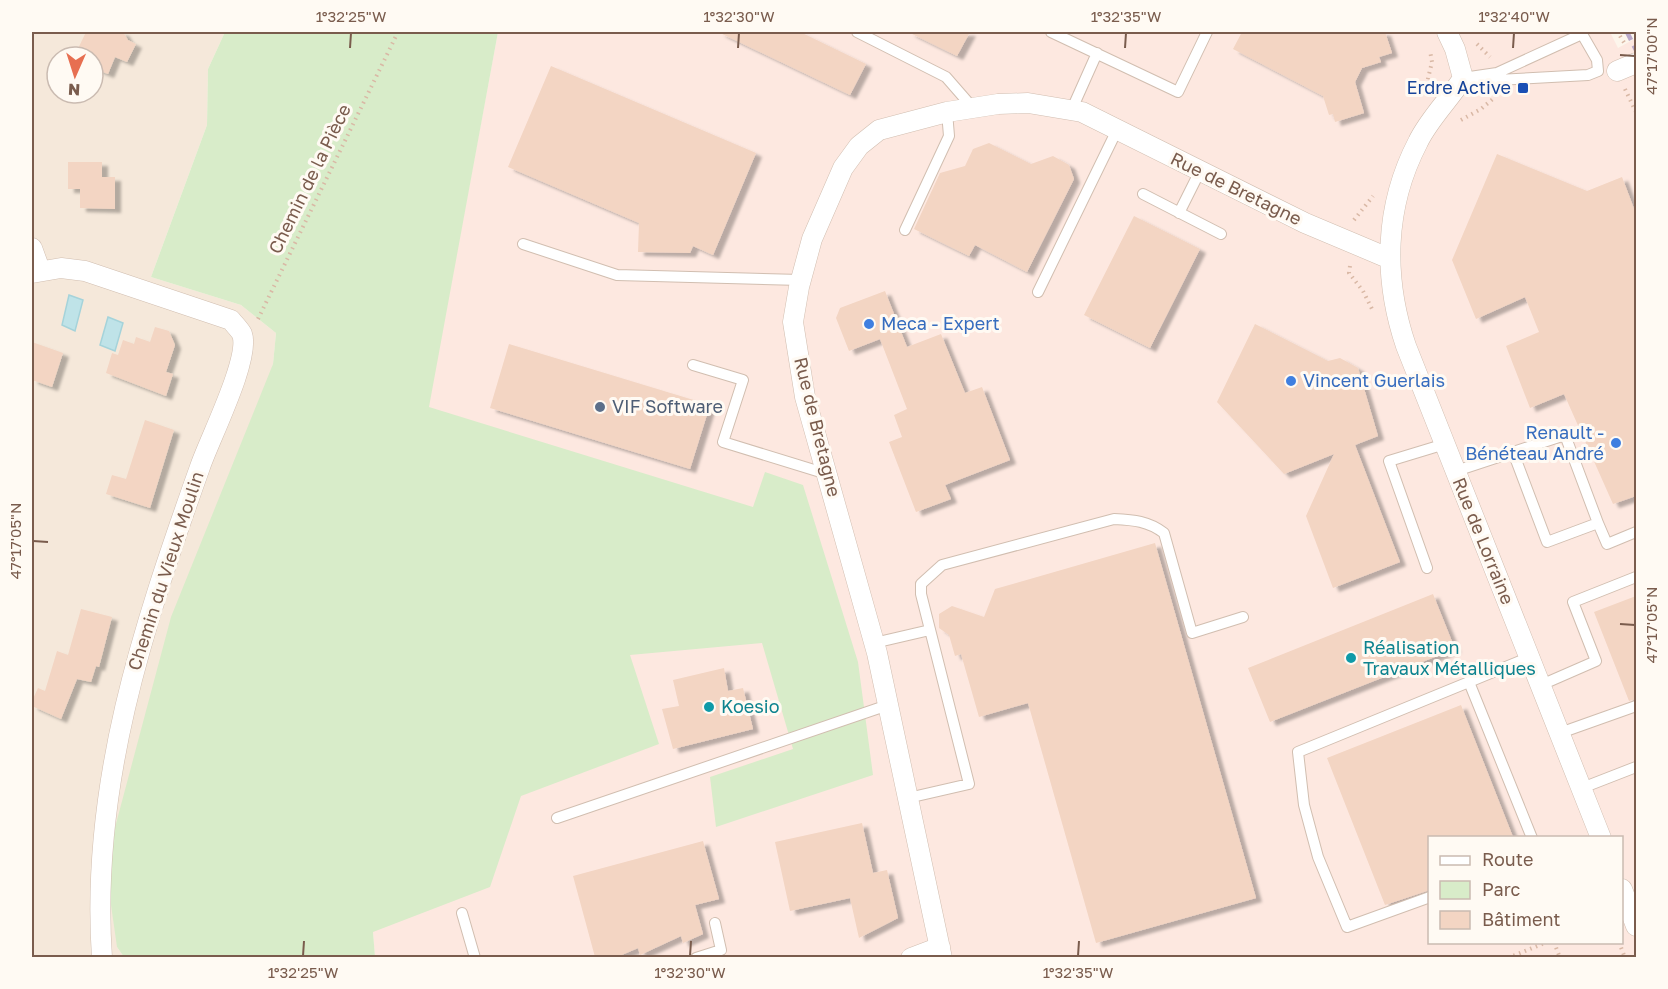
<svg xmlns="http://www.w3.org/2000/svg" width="1668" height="989" viewBox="0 0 1668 989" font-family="'Golos Text',sans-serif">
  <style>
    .residential { fill: #f5e8da; fill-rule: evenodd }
    .commercial { fill: #fde8e0; fill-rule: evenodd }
    .green { fill: #d8ecc9 }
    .water { fill: #bfe3e8; stroke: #a5d3da; stroke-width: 1.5 }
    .building { fill: #f3d5c3; filter: url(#shadow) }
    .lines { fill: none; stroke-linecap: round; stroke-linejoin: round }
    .lane-casing { stroke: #d1beb0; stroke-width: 12 }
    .street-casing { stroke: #d1beb0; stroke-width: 21 }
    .path { stroke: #d9b8a5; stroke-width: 4; stroke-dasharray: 1.5 4.5; stroke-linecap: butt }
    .lane { stroke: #fff; stroke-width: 10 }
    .street { stroke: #fff; stroke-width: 20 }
    .rail { stroke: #b9a8c9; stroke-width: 4.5; stroke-dasharray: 9 6; stroke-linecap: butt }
    .ticks { fill: none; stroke: #7a5c4d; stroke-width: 2 }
    .transit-dot { fill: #1a4fb4; stroke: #fffaf3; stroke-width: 2 }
    .shop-dot { fill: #3f7fe0; stroke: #fffaf3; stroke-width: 2 }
    .service-dot { fill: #5c6f8a; stroke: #fffaf3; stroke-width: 2 }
    .culture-dot { fill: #0f9aa8; stroke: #fffaf3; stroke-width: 2 }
    .labels { text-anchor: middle; stroke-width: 6; stroke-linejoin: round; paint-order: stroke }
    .transit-label { font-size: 18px; fill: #164399; stroke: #fffaf3; text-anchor: end }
    .street-label { font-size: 18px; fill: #7a5c4d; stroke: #fffaf3 }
    .shop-label { font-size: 18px; fill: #366cbe; stroke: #fffaf3; text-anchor: start }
    .service-label { font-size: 18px; fill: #4e5e75; stroke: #fffaf3; text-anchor: start }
    .culture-label { font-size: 18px; fill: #0d838f; stroke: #fffaf3; text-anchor: start }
    .neatline { fill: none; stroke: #7a5c4d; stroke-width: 2 }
    .ticks-label { font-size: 15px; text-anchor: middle; fill: #7a5c4d }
  </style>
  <defs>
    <filter id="shadow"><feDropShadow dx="6" dy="4" stdDeviation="1.5" flood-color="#0004"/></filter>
  </defs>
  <rect width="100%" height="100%" fill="#fdf6ec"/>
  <!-- residential -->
  <path class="residential" d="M32 32H225L208 69 207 125 151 277 241 305 276 333 273 364 117 947 124 957H32ZM57 57H93V93H57Z"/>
  <!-- commercial -->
  <path class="commercial" d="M498 32H1610L1618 48 1636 38V957L375 958 373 932 428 407ZM1430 838H1622V942H1430Z"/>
  <!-- green -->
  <path class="green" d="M225 32H498L429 407 753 507 765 472 803 485 858 662 873 775 716 827 710 777 793 749 762 643 630 655 659 744 521 796 490 887 373 932 375 957H124L117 947 110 898 113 835 171 617 273 364 276 333 241 305 151 277 207 125 208 69Z"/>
  <!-- water -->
  <path class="water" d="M69 295 83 300 75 331 62 325Z
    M108 317 123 323 115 351 100 345Z"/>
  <!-- building -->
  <path class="building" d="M86 32H123L128 40 136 44 127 62 115 57 108 74 93 68V57H74Z
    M718 32H800L866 64 850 95Z
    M908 32H970L957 56Z
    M1242 32H1385L1392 53 1379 57 1381 62 1362 68 1355 82 1364 113 1335 122 1333 114 1329 115 1323 96 1233 49Z
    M551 66 756 153 713 255 693 246 690 253 638 252 639 223 508 167Z
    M989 143 1031 164 1053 156 1069 165 1074 179 1027 272 975 245 969 256 914 229 940 173 965 166 973 149Z
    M1497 154 1587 191 1622 177 1636 214V496L1613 504 1564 394 1530 408 1506 346 1539 332 1525 297 1476 319 1452 260Z
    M68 162H102V177H115V209L80 208V189H68Z
    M1134 216 1200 249 1150 348 1084 315Z
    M885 291 907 347 941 334 965 393 982 387 1010 460 945 485 951 499 916 512 889 442 902 437 894 415 907 409 880 339 849 351 836 318 840 308Z
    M1255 324 1328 361 1340 358 1358 368 1378 436 1355 445 1400 562 1333 588 1306 516 1334 454 1284 474 1217 402Z
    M155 327 169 331 175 345 166 372 173 374 166 396 106 373 112 353 118 355 123 340 134 344 136 337 150 342Z
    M32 342 63 353 52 387 32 380Z
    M509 344 710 405 690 469 490 408Z
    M145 420 174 430 150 508 106 494 112 475 126 479Z
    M1155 543 1256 898 1096 943 1028 703 979 717 961 654 955 656 949 635 939 628V614L952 606 984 617 995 589Z
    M1433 594 1455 649 1270 722 1248 668Z
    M1636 596V699L1629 701 1594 612Z
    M81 609 112 617 99 667 96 666 91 682 77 679 61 719 32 706V701L38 688 45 691 57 651 68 655Z
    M724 668 728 691 743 688 753 729 673 749 662 709 679 706 673 680Z
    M1461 705 1513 837H1430V890L1385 905 1327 758Z
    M862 823 873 873 887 870 898 918 859 938 850 898 790 911 775 842Z
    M703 841 719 899 695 905 703 934 683 943 681 936 640 955 638 948 617 957H595L573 876Z"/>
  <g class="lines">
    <defs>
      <path id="lane" d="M857 32 946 77 973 108
        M1051 32 1178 92 1207 32
        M1582 34 1597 60 1598 71 1588 75 1497 80 1463 78 1497 73Z
        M1072 109 1097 53
        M1143 194 1221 234
        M1179 213 1200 171
        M905 230 949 136 947 112
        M523 244 617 275 801 280
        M1038 292 1117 130
        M693 365 743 380 723 442 827 474
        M1456 471 1565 435 1598 523 1547 542 1513 452
        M1598 523 1607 544 1636 532
        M1427 568 1389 461 1445 444
        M874 643 930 630
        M1469 682 1532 838
        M1541 685 1596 661 1573 602 1636 577
        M1560 733 1636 706
        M1582 788 1636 767
        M908 798 969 784 921 594V584L942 565 1114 519C1134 520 1148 521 1164 533L1192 633 1243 617
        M557 818 888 705
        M1430 897 1347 927 1318 857 1304 805 1298 752 1530 657
        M462 913 475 958
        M696 958 721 950 715 923"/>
      <path id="street" d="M1447 32 1455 49 1463 78C1449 100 1429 119 1418 142 1384 207 1383 278 1406 346L1601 838
        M1617 71 1636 63
        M32 248 40 270
        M32 273 61 268 85 271 231 320C234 324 240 330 242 334 251 358 209 440 200 467 143 627 90 785 102 958
        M1622 889 1636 926
        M911 958 940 947
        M942 958 877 653 805 397 793 322 799 287 812 239 843 168 859 146 879 130 947 112 998 104 1028 103 1082 112 1305 223 1388 258"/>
    </defs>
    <!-- lane casing -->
    <use href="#lane" class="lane-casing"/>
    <!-- street casing -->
    <use href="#street" class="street-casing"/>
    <!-- path -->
    <path class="path" d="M1620 36 1625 44
      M1477 44 1490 57
      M1625 89 1636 112
      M1425 91 1432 62 1430 51
      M1461 120 1481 109 1494 98
      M1354 220 1373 196
      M1350 266 1349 273 1363 291 1373 311
      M258 319 398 32
      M1554 942 1560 958
      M1619 942 1625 958
      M1508 958 1547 942"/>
    <!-- lane -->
    <use href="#lane" class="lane"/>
    <!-- street -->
    <use href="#street" class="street"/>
    <!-- rail -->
    <path class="rail" d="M1627 32 1636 50"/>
  </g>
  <!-- ticks -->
  <path class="ticks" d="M350 48 351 33M738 48 739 33M1125 48 1126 33M1513 48 1514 33M1620 55 1635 56M33 541 48 542M1620 624 1635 625M303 956 304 941M690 956 691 941M1078 956 1079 941"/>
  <!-- markers -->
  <rect class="transit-dot" x="1517" y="82" width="12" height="12" rx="3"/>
  <g class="shop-dot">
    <circle cx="869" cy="324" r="6"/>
    <circle cx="1291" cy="381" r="6"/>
    <circle cx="1616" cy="443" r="6"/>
  </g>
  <circle class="service-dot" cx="600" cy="407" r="6"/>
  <g class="culture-dot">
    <circle cx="1351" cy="658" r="6"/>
    <circle cx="709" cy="707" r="6"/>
  </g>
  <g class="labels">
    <!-- transit labels -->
    <g class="transit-label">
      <text x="1511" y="94">Erdre Active</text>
    </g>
    <!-- street labels -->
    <g class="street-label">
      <text transform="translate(310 179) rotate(-64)" y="6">Chemin de la Pièce</text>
      <text transform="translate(1236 189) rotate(26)" y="6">Rue de Bretagne</text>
      <text transform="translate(817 427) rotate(76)" y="6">Rue de Bretagne</text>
      <text transform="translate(1483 541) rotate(68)" y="6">Rue de Lorraine</text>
      <text transform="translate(166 571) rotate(-72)" y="6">Chemin du Vieux Moulin</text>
    </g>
    <!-- shop labels -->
    <g class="shop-label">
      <text x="881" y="330">Meca - Expert</text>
      <text x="1303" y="387">Vincent Guerlais</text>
      <text x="1604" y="439" text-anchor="end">Renault -<tspan x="1604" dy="21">Bénéteau André</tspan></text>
    </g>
    <!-- service labels -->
    <g class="service-label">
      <text x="612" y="413">VIF Software</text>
    </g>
    <!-- culture labels -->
    <g class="culture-label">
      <text x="1363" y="654">Réalisation<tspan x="1363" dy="21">Travaux Métalliques</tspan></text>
      <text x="721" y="713">Koesio</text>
    </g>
  </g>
  <!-- border -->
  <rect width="1668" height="989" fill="none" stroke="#fffaf3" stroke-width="66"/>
  <!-- legend -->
  <rect x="1428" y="836" width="195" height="108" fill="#fffaf3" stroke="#cabbb1" stroke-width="1.5"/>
  <rect x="1440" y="856" width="30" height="9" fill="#ffffff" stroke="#cabbb1" stroke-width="1.5"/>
  <text x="1482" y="866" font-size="18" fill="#7a5c4d">Route</text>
  <rect x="1440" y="881" width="30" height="18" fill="#d8ecc9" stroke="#cabbb1" stroke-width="1.5"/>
  <text x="1482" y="896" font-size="18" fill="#7a5c4d">Parc</text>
  <rect x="1440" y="911" width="30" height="18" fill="#f3d5c3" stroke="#cabbb1" stroke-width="1.5"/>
  <text x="1482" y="926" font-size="18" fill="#7a5c4d">Bâtiment</text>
  <!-- north arrow -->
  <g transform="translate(75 75) rotate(183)"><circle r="28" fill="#fffaf3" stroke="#cabbb1" stroke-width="1.5"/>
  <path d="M0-4.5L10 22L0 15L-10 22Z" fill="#e76f51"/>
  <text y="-9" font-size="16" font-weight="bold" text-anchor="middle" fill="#7a5c4d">N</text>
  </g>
  <rect x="33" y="33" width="1602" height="923" class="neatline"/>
  <g class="ticks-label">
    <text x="351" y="22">1°32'25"W</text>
    <text x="739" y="22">1°32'30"W</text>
    <text x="1126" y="22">1°32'35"W</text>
    <text x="1514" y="22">1°32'40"W</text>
    <text transform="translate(1652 56) rotate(-90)" y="5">47°17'00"N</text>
    <text transform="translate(16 541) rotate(-90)" y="5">47°17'05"N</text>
    <text transform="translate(1652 625) rotate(-90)" y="5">47°17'05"N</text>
    <text x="303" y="978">1°32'25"W</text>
    <text x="690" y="978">1°32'30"W</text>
    <text x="1078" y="978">1°32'35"W</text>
  </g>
</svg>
